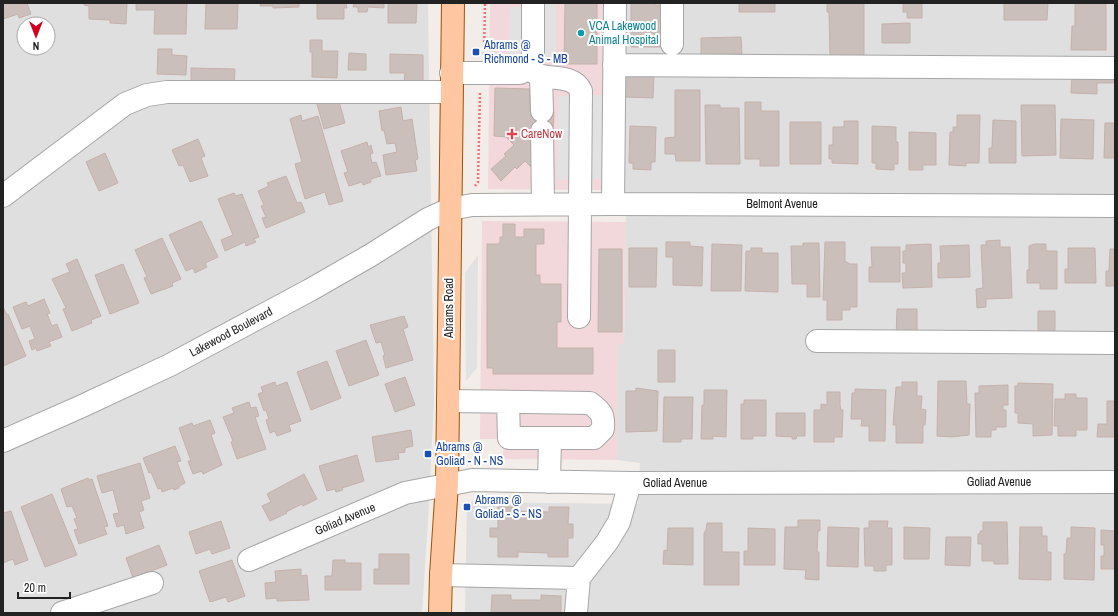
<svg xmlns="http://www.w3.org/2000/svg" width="1118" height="616" viewBox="0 0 1118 616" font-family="'Archivo Narrow',sans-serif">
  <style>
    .residential { fill: #e0dfdf; fill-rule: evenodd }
    .commercial { fill: #f3d8db }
    .parking { fill: #e2e2e2 }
    .building { fill: #cabfbb; stroke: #c5b1aa }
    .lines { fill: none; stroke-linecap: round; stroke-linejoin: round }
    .minor-casing { stroke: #a6a6a6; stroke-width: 24 }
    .major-casing { stroke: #a05200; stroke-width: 24 }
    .path { stroke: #ff6d74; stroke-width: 2.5; stroke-dasharray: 2 2; stroke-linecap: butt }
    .minor { stroke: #fff; stroke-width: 22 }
    .major { stroke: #ffc7a1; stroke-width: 22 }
    .culture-dot { fill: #0f9aa8; stroke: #fff; stroke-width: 1.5 }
    .transit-dot { fill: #1a4fb4; stroke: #fff; stroke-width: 1.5 }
    .health-dot { fill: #e0444e; stroke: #fff; stroke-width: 1.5 }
    .labels { text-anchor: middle; stroke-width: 4; stroke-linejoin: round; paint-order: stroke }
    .culture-label { font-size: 12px; fill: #0d838f; stroke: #fff; text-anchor: start }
    .transit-label { font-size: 12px; fill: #164399; stroke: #fff; text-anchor: start }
    .health-label { font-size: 12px; fill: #be3a42; stroke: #fff; text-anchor: start }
    .street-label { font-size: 12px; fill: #222; stroke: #fff }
  </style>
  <rect width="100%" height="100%" fill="#f2ede8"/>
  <!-- residential -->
  <path class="residential" d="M3 3H428L434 401 428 522 422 613H3ZM24 24H48V48H24Z
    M610 3H1115V613H465L467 502 638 504 640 463 617 460 618 344H624L626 222 625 192 607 190Z"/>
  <!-- commercial -->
  <path class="commercial" d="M490 3H610L607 190 488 189Z
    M482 221 626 222 624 344H618L617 460 503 459V439H480Z"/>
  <!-- parking -->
  <path class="parking" d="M524 3H556V58H509L510 7H524Z
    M603 95 604 179 557 180 558 96Z
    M478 255 477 368 466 381 465 273Z"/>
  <!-- building -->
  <path class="building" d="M3 3H27L31 14 19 18 18 14 3 19Z
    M84 3H127L126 24 110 23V20L89 19V6L84 5Z
    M136 3H187L186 34H154L155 10H136Z
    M206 3H238L237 29H205Z
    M261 3H299V7L273 8V6H260Z
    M317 3H346L347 8H344V19H317Z
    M354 3H384V8L368 7 367 12H358V7H353Z
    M388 3H417L416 23H388Z
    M565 3H597V64H564Z
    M631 3H655V5H666V21H659V29H655V30H665V47H631Z
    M739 3H775V12H739Z
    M827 3H864V56H830L829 12H827Z
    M903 3H922V18H907V12H903Z
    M1004 3H1048L1047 20H1004Z
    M1075 3H1106V50H1071L1072 26H1075Z
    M910 23V43H882V24Z
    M741 37 742 54 701 55V38Z
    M310 40H322V51H338L337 78 312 77V52H310Z
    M158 49H172V55L187 56 186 75 157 74Z
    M349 53 366 54V70H348Z
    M390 54 423 55V84H404L405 73H390Z
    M191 68 235 69 234 85 191 84Z
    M621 69 654 72 653 98 626 97V95H620Z
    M1115 72V83H1097V94L1071 93 1072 74Z
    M495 88 530 89 529 111 554 112 553 131H529V141H532L531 167 525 161 517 169 515 167 501 181 491 169 506 156 504 154 514 145 506 137 494 136Z
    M675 90H700V161H676L675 154H665V138L675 137Z
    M338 98 345 123 324 129 317 104Z
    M745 102H761V111H779V166H760V159H745Z
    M705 105H720V108H739L740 164H706Z
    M1021 105H1055L1056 155 1022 156Z
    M401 107 403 121 412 119 418 159 415 160 417 171 386 175 383 155 397 152 395 143 387 144 384 130 382 131 379 111Z
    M301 115 302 121 318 116 343 201 329 205 325 192 305 199 295 164 302 162 290 119Z
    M957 115H980L979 163H966V166L949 165 950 132H953V127H957Z
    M1061 119 1094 120 1093 159 1060 158Z
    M993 120 1016 121V163H989V148H992Z
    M844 121H858V164L832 163V159H829V145H833V127H844Z
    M790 122H821V164H790Z
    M1105 123H1115V158H1104Z
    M630 126 656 127 655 162H651V170L633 169V163H629Z
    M872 126 896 127V142H898V164H894V170L876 169V163H872Z
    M909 132 936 133V165H923V170H909Z
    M198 139 205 156 201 158 208 176 190 182 183 165 179 166 172 150Z
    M367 142 368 147 371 145 373 153 370 154 372 163 376 162 381 176 371 179V182L363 185 362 182 349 186 344 173 348 172 341 151Z
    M105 153 118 183 99 191 86 162Z
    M286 176 297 203 301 202 305 212 266 228 262 218 266 217 261 206 264 205 258 191 269 186 267 183Z
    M234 193 236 196 242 194 259 237 254 239 256 242 246 246 245 242 225 251 221 240 233 235 218 199Z
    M201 221 218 257 205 263 207 267 195 273 193 268 186 271 169 235Z
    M503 224H515V237H524V229H544V244H536V275H540V284H561V322H557V348H593V374H493V368H487V244H500V237H503Z
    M162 238 181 279 172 283 173 286 151 294 144 278 147 277 135 250Z
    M1000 240V247H1010L1012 298 986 299V307L977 308 976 289 983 288 981 245H986V241Z
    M666 242H690V246L703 247 702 286 673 285V257H666Z
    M825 242H845V261L850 264H857V307H850V310H842V320H827V300H823Z
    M803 243H819L820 297H807V284H792L791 246H803Z
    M712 244 742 245 741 291H711Z
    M931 244 932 287 903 288 902 273H906V263H903V251H906V245Z
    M1034 244H1046V251H1057V289H1040V283H1027V270H1029V246Z
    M969 245 970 277 938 278V263H941L940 246Z
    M871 247H900V282H869V267H872Z
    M629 248H657L656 287H629Z
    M751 248H762V253H778V292L745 291 746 251H751Z
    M1068 248H1095L1096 283H1065V269H1068Z
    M599 249H622V332H598Z
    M1110 249H1115V286H1106V271H1109Z
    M77 259 101 316 91 320 92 323 72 331 63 309 66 308 52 279 70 272 66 264Z
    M123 264 139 303 110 314 95 275Z
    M44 299 50 313 47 314 52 326 57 324 62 337 49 342 51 346 37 351 36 348 32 350 29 341 35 339 30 326 22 329 13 307 26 302 28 306Z
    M3 307 7 315 8 314 26 356 3 366Z
    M897 309H917V339H896Z
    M1038 311H1055V337H1038Z
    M404 316 408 327 403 329 413 360 386 368 383 356 385 355 381 342 376 343 370 325Z
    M366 340 379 375 349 386 336 351Z
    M658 350H675V382H658Z
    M327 361 341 398 311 410 297 372Z
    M405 377 415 405 395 412 385 384Z
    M938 381H966L967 404H970L969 435 952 437 937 436Z
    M275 382 276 386 287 382 301 421 289 425 291 431 277 436 275 431 270 433 266 420 269 419 266 410 264 411 258 394 263 392 261 387Z
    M902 382H917V396H922L921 409 926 410 925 425H923V443H896V425H893L896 387H902Z
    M1018 383 1053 384 1052 435 1033 436V424L1018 423V413H1015V386H1018Z
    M1008 385V405H1003V410H1006V427H996V430H991V437H976L975 393H979V386Z
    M636 388 658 391 657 431 626 432V391H636Z
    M855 389 886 390 885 441H869V426H861L862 419H851L852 393H855Z
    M704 390H727L726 437 713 436V439H701L702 405H704Z
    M827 392H840V405L841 410H843L842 437H834V442H814V410H821V404L827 405Z
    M1065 394H1076V398H1087V430H1076V436H1058V426H1054L1055 399H1065Z
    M664 397H693L692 439H681V442H663Z
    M744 400H766V436H753V439H741V404H744Z
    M1107 401H1115V437H1097L1098 424H1107Z
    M249 402 251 408 256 407 259 416 255 417 266 449 237 459 231 442 233 441 223 417 234 413 232 408Z
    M776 413H805V436H797L796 439H792V437L776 436Z
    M210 420 215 433 211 435 222 465 203 474 202 471 193 474 188 461H191L179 428 192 423 193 426Z
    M411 430 413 446 405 448V452L398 453 399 459 376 462 372 437Z
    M175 446 181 461 177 462 185 483 179 486V488L174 490 173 488 162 492 161 488 158 489 151 472 149 473 143 458Z
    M357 455 364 481 342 488 343 490 336 492 335 489 327 491 319 466Z
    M140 463 150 498 141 501 144 510 139 512 144 528 126 534 124 525 117 527 113 514 119 513 113 490 102 493 97 476Z
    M304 474 317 499 303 506 302 504 286 512 287 513 270 521 262 506 271 502 267 494Z
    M88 478 89 480 92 479 108 526 104 527 107 534 79 544 74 530 78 529 74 519 77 518 72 506 67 507 61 489Z
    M52 494 77 555 45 567 21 507Z
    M498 507H518V511L549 512V507H569L568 524H573V538H568V557H548V553L518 552V557H498V537H490V528H498Z
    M11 511 28 560 15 565 13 559 3 563V513Z
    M798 520H820V531H818L817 552H819V580L805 579 806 570 784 569 785 527H798Z
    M221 521 230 548 212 554 210 549 196 554 189 532Z
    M869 521H888L887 528H892V565H886V571H874V566H865L864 528H869Z
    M983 522H1007L1008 564H994V561H982V544H978V534H980V531H983Z
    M707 523H722V552H739V585H704V533L706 530Z
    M828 527 859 528 858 567 827 566Z
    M904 527 930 528 929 559H904Z
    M1020 527H1042V536H1047V552H1051V580L1019 579Z
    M1071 527 1095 528 1094 580 1064 579V554H1066L1067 538H1071Z
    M668 528H693V565L663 564 664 550 667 551Z
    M748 528 775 529V565H744V551H748Z
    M1101 530 1115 531V569H1101V556H1104V545H1101Z
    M946 537H971L970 566 945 565Z
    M159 545 167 565 133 578 126 558Z
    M379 554H409V584H374V569H379Z
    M232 560 245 596 228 602 226 597 210 602 199 571Z
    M333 560H345V563H361V590H325V576H332Z
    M301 569V576L307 575 309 600 277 601V598L266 599 265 583 276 582 275 571Z
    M492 595H511V600H541V595L561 596V613H566H491Z"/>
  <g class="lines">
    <defs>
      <path id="minor" d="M672 44V3
        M614 65 1115 68
        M528 69C533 71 537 75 542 76 555 79 575 76 581 91L579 317
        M451 73H520C528 69 531 66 533 56V3
        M541 76 542 111
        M542 131 543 204
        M3 196 125 104 147 95 167 92H451
        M613 204 615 3
        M817 341 1115 343
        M448 401 590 403C602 412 604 415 603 429L594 438H550L549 482
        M508 402 509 438H550
        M3 441 80 407 170 365 310 290 371 255 428 219 450 209 472 205 613 204 1115 206
        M249 560 405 493 472 480 630 483 1115 482
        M441 575 579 578
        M62 613 152 583
        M576 613 579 578 607 542 619 522 630 483"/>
      <path id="major" d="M440 613 441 575 447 484 453 3"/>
    </defs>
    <!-- minor casing -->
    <use href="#minor" class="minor-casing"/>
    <!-- major casing -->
    <use href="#major" class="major-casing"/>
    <!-- path -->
    <path class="path" d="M484 54 485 3
      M475 186 478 182 480 93"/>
    <!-- minor -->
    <use href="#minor" class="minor"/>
    <!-- major -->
    <use href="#major" class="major"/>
  </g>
  <!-- markers -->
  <circle class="culture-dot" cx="581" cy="33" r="4"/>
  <g class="transit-dot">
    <rect x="472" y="48" width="8" height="8" rx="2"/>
    <rect x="424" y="450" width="8" height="8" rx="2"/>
    <rect x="463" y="503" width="8" height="8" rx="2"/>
  </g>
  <path class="health-dot" d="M510 128h4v4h4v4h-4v4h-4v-4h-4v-4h4z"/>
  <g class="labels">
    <!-- culture labels -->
    <g class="culture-label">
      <text x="589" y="30">VCA Lakewood<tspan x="589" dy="14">Animal Hospital</tspan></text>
    </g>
    <!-- transit labels -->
    <g class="transit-label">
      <text x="484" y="49">Abrams @<tspan x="484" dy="14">Richmond - S - MB</tspan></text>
      <text x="436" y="451">Abrams @<tspan x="436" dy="14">Goliad - N - NS</tspan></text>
      <text x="475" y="504">Abrams @<tspan x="475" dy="14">Goliad - S - NS</tspan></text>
    </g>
    <!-- health labels -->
    <g class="health-label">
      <text x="521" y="138">CareNow</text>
    </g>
    <!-- street labels -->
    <g class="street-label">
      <text x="782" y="208">Belmont Avenue</text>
      <text transform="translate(449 308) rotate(-90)" y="4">Abrams Road</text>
      <text transform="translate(231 332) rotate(-28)" y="4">Lakewood Boulevard</text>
      <text x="999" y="486">Goliad Avenue</text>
      <text x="675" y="487">Goliad Avenue</text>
      <text transform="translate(345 519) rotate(-23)" y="4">Goliad Avenue</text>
    </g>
  </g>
  <!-- border -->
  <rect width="1118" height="616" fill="none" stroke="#222222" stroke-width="8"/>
  <!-- north arrow -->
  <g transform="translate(36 36) rotate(180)"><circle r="19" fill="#ffffff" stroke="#a7a7a7"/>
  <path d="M0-3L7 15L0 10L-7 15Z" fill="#d40021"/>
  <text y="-6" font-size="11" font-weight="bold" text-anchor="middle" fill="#222222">N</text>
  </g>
  <!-- scale -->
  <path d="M18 592v6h52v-6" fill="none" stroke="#222222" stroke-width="2"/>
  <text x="24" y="592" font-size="12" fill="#222222" stroke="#ffffff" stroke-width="3" paint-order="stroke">20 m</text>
</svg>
